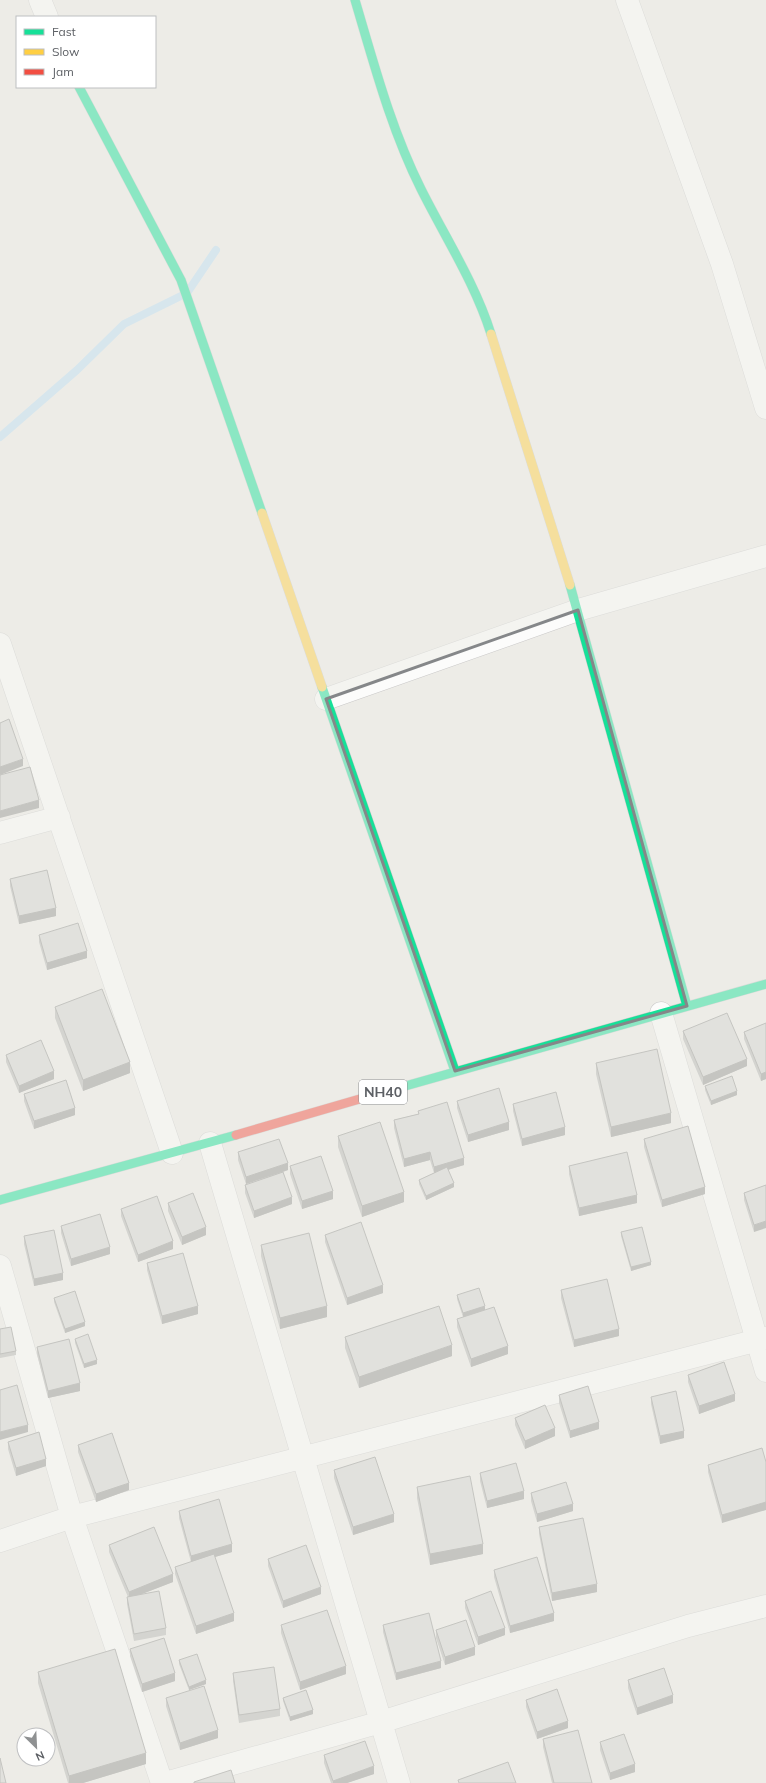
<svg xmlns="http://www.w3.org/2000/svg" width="766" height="1783" viewBox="0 0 766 1783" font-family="Mulish,sans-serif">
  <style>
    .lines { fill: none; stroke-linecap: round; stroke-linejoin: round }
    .stream { stroke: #bdddf4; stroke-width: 8 }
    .street-casing { stroke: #c9c8c8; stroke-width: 23 }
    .fast-casing { stroke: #c9c9c9; stroke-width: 10 }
    .slow-casing { stroke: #c9c9c9; stroke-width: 10 }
    .jam-casing { stroke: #c9c9c9; stroke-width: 10 }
    .street { stroke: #fcfcfb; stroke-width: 22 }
    .fast { stroke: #16e098; stroke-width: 9 }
    .slow { stroke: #ffcf43; stroke-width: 9 }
    .jam { stroke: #f24e42; stroke-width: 9 }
    .wall { fill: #b5b5b3 }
    .shaded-wall { fill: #949492 }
    .building { fill: #d3d3d0; stroke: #949492 }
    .marked { fill: none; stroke: #858789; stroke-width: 3; stroke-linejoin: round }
    .labels { text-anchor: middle; stroke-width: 3; stroke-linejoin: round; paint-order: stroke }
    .shield { fill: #fff; stroke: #8e9093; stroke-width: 1 }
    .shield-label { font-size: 14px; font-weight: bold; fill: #5d6065 }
  </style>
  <rect width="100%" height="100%" fill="#edece7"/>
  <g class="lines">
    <!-- stream -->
    <path class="stream" d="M0 437 77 370 124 324 187 293 216 250"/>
    <defs>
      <path id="street" d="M40 0 47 17
        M627 0 722 264 766 408
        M0 644 172 1153
        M326 699 578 610 766 556
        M0 833 59 817
        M661 1013 766 1371
        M210 1143 399 1783
        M0 1266 72 1517 162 1783
        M0 1541 72 1517 766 1338
        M165 1783 381 1722 688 1626 766 1606"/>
      <path id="fast" d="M355 0C374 64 391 129 421 189 445 237 475 283 491 334
        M79 87 181 280 262 513
        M570 585 687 1006
        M322 687 455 1071
        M370 1096 766 984
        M0 1200 236 1135"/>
      <path id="slow" d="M491 334 570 585
        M262 513 322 687"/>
      <path id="jam" d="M236 1135 370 1096"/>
    </defs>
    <!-- street casing -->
    <use href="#street" class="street-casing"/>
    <!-- fast casing -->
    <use href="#fast" class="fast-casing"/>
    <!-- slow casing -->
    <use href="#slow" class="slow-casing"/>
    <!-- jam casing -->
    <use href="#jam" class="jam-casing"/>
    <!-- street -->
    <use href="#street" class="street"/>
    <!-- fast -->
    <use href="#fast" class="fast"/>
    <!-- slow -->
    <use href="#slow" class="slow"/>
    <!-- jam -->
    <use href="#jam" class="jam"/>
  </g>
  <!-- wall -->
  <path class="wall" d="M10 879 56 916 19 924 10 886Z
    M39 935 87 958 47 970 39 942Z
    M55 1007 130 1073 83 1091 55 1018Z
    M766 1023V1079L761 1081 744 1039V1032Z
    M683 1031 747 1066 703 1085 683 1039Z
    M6 1055 54 1079 19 1093 6 1062Z
    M596 1063 671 1123 611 1137 596 1074Z
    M705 1086 737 1095 711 1105 705 1090Z
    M24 1094 75 1115 34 1129 24 1101Z
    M457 1101 509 1130 468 1142 457 1108Z
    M513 1104 565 1135 522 1146 513 1111Z
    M418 1111 464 1165 448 1170 454 1187 426 1200 419 1184V1180L434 1173 430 1160 404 1167 394 1128V1120L418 1114Z
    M338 1136 404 1202 362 1217 338 1147Z
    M644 1139 705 1194 662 1207 644 1147Z
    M238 1152 288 1170 283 1172 292 1204 254 1218 245 1193V1185L278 1173 246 1184 238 1160Z
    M290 1166 333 1199 302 1209 290 1174Z
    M569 1166 637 1203 579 1216 569 1174Z
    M766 1185 754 1232 744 1200V1193Z
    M168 1203 206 1235 182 1245 168 1211Z
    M121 1209 173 1249 138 1262 121 1216Z
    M61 1226 110 1254 71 1266 61 1233Z
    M621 1232 651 1265 631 1271 621 1236Z
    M325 1235 383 1293 347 1305 325 1242Z
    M24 1236 63 1280 34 1286 24 1244Z
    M261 1245 327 1317 280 1329 261 1256Z
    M147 1263 198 1314 162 1324 147 1270Z
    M561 1290 619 1336 574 1347 561 1298Z
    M457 1295 485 1310 508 1354 471 1367 457 1327V1319L463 1317 457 1299Z
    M54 1298 85 1326 65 1333 54 1302Z
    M0 1329 16 1351V1355L0 1358Z
    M345 1337 452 1356 359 1388 345 1348Z
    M75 1339 97 1364 84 1368 75 1343Z
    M37 1347 80 1391 48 1398 37 1354Z
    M688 1375 735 1401 699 1414 688 1382Z
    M559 1395 599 1429 570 1438 559 1403Z
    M651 1397 684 1438 660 1444 651 1404Z
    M515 1418 555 1436 525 1449 515 1425Z
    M8 1442 46 1466 16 1476 8 1449Z
    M78 1445 129 1490 96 1502 78 1452Z
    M762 1448 722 1523 708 1472V1465Z
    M334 1470 394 1522 353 1535 334 1478Z
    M480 1473 524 1499 487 1508 480 1481Z
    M417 1487 483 1554 430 1565 417 1498Z
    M531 1493 573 1511 537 1522 531 1501Z
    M179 1511 232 1552 215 1557 234 1621 196 1634 175 1574V1567L191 1562 179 1518Z
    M539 1527 597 1592 552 1601 539 1534Z
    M109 1545 173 1582 142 1594 166 1628V1635L134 1641 127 1604V1597H128L109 1552Z
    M268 1559 321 1594 283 1608 268 1566Z
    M494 1570 554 1621 510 1633 494 1577Z
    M465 1601 505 1635 478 1645 465 1608Z
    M281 1625 346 1674 300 1690 281 1633Z
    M383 1625 441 1668 396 1680 383 1632Z
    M436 1630 475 1655 445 1665 436 1638Z
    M130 1649 175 1681 142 1692 130 1656Z
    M179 1660 206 1684 189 1690 179 1664Z
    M38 1672 146 1764 83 1783H68L38 1683Z
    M233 1673 280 1709V1716L239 1723 233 1681Z
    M628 1680 673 1703 637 1715 628 1688Z
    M166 1698 218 1738 180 1750 166 1706Z
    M283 1698 313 1714 290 1721 283 1701Z
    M526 1700 568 1728 537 1739 526 1707Z
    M543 1739 592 1783H552L543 1747Z
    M600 1742 635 1772 610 1780 600 1750Z
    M324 1755 374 1774 347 1783H331L324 1763Z"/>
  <!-- shaded-wall -->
  <path class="shaded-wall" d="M23 759V766L0 775V767Z
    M39 800V808L0 818V811Z
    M56 908V916L19 924V916Z
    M87 951V958L47 970V963Z
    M747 1059V1066L703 1085V1077Z
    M130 1062V1073L83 1091V1080Z
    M54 1071V1079L19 1093V1086Z
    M766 1072V1079L761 1081V1074Z
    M737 1091V1095L711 1105V1101Z
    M75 1108V1115L34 1129V1121Z
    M671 1113V1123L611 1137V1127Z
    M509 1122V1130L468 1142V1135Z
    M565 1127V1135L522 1146V1139Z
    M430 1152V1160L404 1167V1159Z
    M464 1158V1165L434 1174V1167Z
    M288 1163V1170L246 1184V1177Z
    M454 1183V1187L426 1200V1196Z
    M705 1187V1194L662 1207V1200Z
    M333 1191V1199L302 1209V1201Z
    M404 1192V1202L362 1217V1206Z
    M637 1195V1203L579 1216V1208Z
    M292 1197V1204L254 1218V1211Z
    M766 1221V1228L754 1232V1225Z
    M206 1227V1235L182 1245V1237Z
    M173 1241V1249L138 1262V1255Z
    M110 1247V1254L71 1266V1259Z
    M651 1262V1265L631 1271V1267Z
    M63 1273V1280L34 1286V1279Z
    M383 1285V1293L347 1305V1298Z
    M198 1306V1314L162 1324V1316Z
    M327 1306V1317L280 1329V1318Z
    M485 1306V1310L463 1317V1313Z
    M85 1322V1326L65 1333V1329Z
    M619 1329V1336L574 1347V1340Z
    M452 1345V1356L359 1388V1377Z
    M508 1346V1354L471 1367V1359Z
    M97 1360V1364L84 1368V1364Z
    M80 1383V1391L48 1398V1391Z
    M735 1394V1401L699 1414V1406Z
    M599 1422V1429L570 1438V1431Z
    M28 1425V1432L0 1440V1432Z
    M555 1428V1436L525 1449V1441Z
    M684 1431V1438L660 1444V1436Z
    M46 1459V1466L16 1476V1468Z
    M129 1483V1490L96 1502V1494Z
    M524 1491V1499L487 1508V1501Z
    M766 1502V1510L722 1523V1515Z
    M573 1504V1511L537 1522V1514Z
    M394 1514V1522L353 1535V1527Z
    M232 1544V1552L191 1564V1556Z
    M483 1544V1554L430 1565V1554Z
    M173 1574V1582L129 1599V1592Z
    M597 1584V1592L552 1601V1593Z
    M321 1587V1594L283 1608V1601Z
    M234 1613V1621L196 1634V1626Z
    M554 1613V1621L510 1633V1626Z
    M505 1628V1635L478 1645V1637Z
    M475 1647V1655L445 1665V1657Z
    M441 1661V1668L396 1680V1673Z
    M346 1666V1674L300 1690V1682Z
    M175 1673V1681L142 1692V1684Z
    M206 1680V1684L189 1690V1687Z
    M673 1695V1703L637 1715V1708Z
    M313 1710V1714L290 1721V1717Z
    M568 1721V1728L537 1739V1732Z
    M218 1730V1738L180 1750V1743Z
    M146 1753V1764L83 1783H69V1776Z
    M635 1764V1772L610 1780V1773Z
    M374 1766V1774L347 1783H333V1781Z"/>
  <!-- building -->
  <path class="building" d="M9 719 23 759 0 767V723Z
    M30 767 39 800 0 811V775Z
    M47 870 56 908 19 916 10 879Z
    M78 923 87 951 47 963 39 935Z
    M102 989 130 1062 83 1080 55 1007Z
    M727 1013 747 1059 703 1077 683 1031Z
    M766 1023V1072L761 1074 744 1032Z
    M41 1040 54 1071 19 1086 6 1055Z
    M657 1049 671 1113 611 1127 596 1063Z
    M732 1076 737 1091 711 1101 705 1086Z
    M66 1080 75 1108 34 1121 24 1094Z
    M499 1088 509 1122 468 1135 457 1101Z
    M556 1092 565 1127 522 1139 513 1104Z
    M447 1102 464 1158 434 1167 430 1152 404 1159 394 1120 419 1114 418 1111Z
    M380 1122 404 1192 362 1206 338 1136Z
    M688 1126 705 1187 662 1200 644 1139Z
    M279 1139 288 1163 246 1177 238 1152Z
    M627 1152 637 1195 579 1208 569 1166Z
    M321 1156 333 1191 302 1201 290 1166Z
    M447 1167 454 1183 426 1196 419 1180Z
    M283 1172 292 1197 254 1211 245 1185Z
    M766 1185V1221L754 1225 744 1193Z
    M193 1193 206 1227 182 1237 168 1203Z
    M157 1196 173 1241 138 1255 121 1209Z
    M100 1214 110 1247 71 1259 61 1226Z
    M361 1222 383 1285 347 1298 325 1235Z
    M642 1227 651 1262 631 1267 621 1232Z
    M54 1230 63 1273 34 1279 24 1236Z
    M309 1233 327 1306 280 1318 261 1245Z
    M183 1253 198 1306 162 1316 147 1263Z
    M607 1279 619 1329 574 1340 561 1290Z
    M479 1288 485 1306 463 1313 457 1295Z
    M75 1291 85 1322 65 1329 54 1298Z
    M439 1306 452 1345 359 1377 345 1337Z
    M494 1307 508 1346 471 1359 457 1319Z
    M11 1327 16 1351 0 1354V1329Z
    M88 1334 97 1360 84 1364 75 1339Z
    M69 1339 80 1383 48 1391 37 1347Z
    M724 1362 735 1394 699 1406 688 1375Z
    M17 1385 28 1425 0 1432V1390Z
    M588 1386 599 1422 570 1431 559 1395Z
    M676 1391 684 1431 660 1436 651 1397Z
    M545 1405 555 1428 525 1441 515 1418Z
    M39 1432 46 1459 16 1468 8 1442Z
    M112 1433 129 1483 96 1494 78 1445Z
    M762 1448 766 1462V1502L722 1515 708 1465Z
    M375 1457 394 1514 353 1527 334 1470Z
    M516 1463 524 1491 487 1501 480 1473Z
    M470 1476 483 1544 430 1554 417 1487Z
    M566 1482 573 1504 537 1514 531 1493Z
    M219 1499 232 1544 191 1556 179 1511Z
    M583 1518 597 1584 552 1593 539 1527Z
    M154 1527 173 1574 129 1592 109 1545Z
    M306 1545 321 1587 283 1601 268 1559Z
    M214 1554 234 1613 196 1626 175 1567Z
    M537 1557 554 1613 510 1626 494 1570Z
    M159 1591 166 1628 134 1634 127 1597Z
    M491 1591 505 1628 478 1637 465 1601Z
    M327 1610 346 1666 300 1682 281 1625Z
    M429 1613 441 1661 396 1673 383 1625Z
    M466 1620 475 1647 445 1657 436 1630Z
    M164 1638 175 1673 142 1684 130 1649Z
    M115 1649 146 1753 69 1776 38 1672Z
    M197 1654 206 1680 189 1687 179 1660Z
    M274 1667 280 1709 239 1715 233 1673Z
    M664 1668 673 1695 637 1708 628 1680Z
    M204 1686 218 1730 180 1743 166 1698Z
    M557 1689 568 1721 537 1732 526 1700Z
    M306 1690 313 1710 290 1717 283 1698Z
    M578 1730 592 1783H554L543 1739Z
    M624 1734 635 1764 610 1773 600 1742Z
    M365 1741 374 1766 333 1781 324 1755Z
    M0 1758 6 1783H0Z
    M508 1762 516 1783H459L458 1780Z
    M231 1770 235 1783H194V1782Z"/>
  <!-- marked area -->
  <path d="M0 0H766V1783H0ZM578 610 687 1006 455 1071 326 699Z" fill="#edece7" fill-opacity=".55" fill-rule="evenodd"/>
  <path class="marked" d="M578 610 687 1006 455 1071 326 699Z"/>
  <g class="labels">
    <!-- shield labels -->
    <rect class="shield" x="359" y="1080" width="48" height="24" rx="3"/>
    <g class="shield-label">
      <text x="383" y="1097">NH40</text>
    </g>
  </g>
  <!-- legend -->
  <rect x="16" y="16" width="140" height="72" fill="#ffffff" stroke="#bebfc1"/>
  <rect x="24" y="29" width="20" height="6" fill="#16e098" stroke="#bebfc1"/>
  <text x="52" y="36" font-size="12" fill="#5d6065">Fast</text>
  <rect x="24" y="49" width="20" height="6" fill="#ffcf43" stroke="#bebfc1"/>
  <text x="52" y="56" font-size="12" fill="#5d6065">Slow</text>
  <rect x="24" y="69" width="20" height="6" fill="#f24e42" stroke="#bebfc1"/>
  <text x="52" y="76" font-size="12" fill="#5d6065">Jam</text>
  <!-- north arrow -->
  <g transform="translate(36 1747) rotate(156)"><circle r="19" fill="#ffffff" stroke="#bebfc1"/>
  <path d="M0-3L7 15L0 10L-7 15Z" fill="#8f9192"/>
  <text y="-6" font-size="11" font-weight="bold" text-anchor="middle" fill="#5d6065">N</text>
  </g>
</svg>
